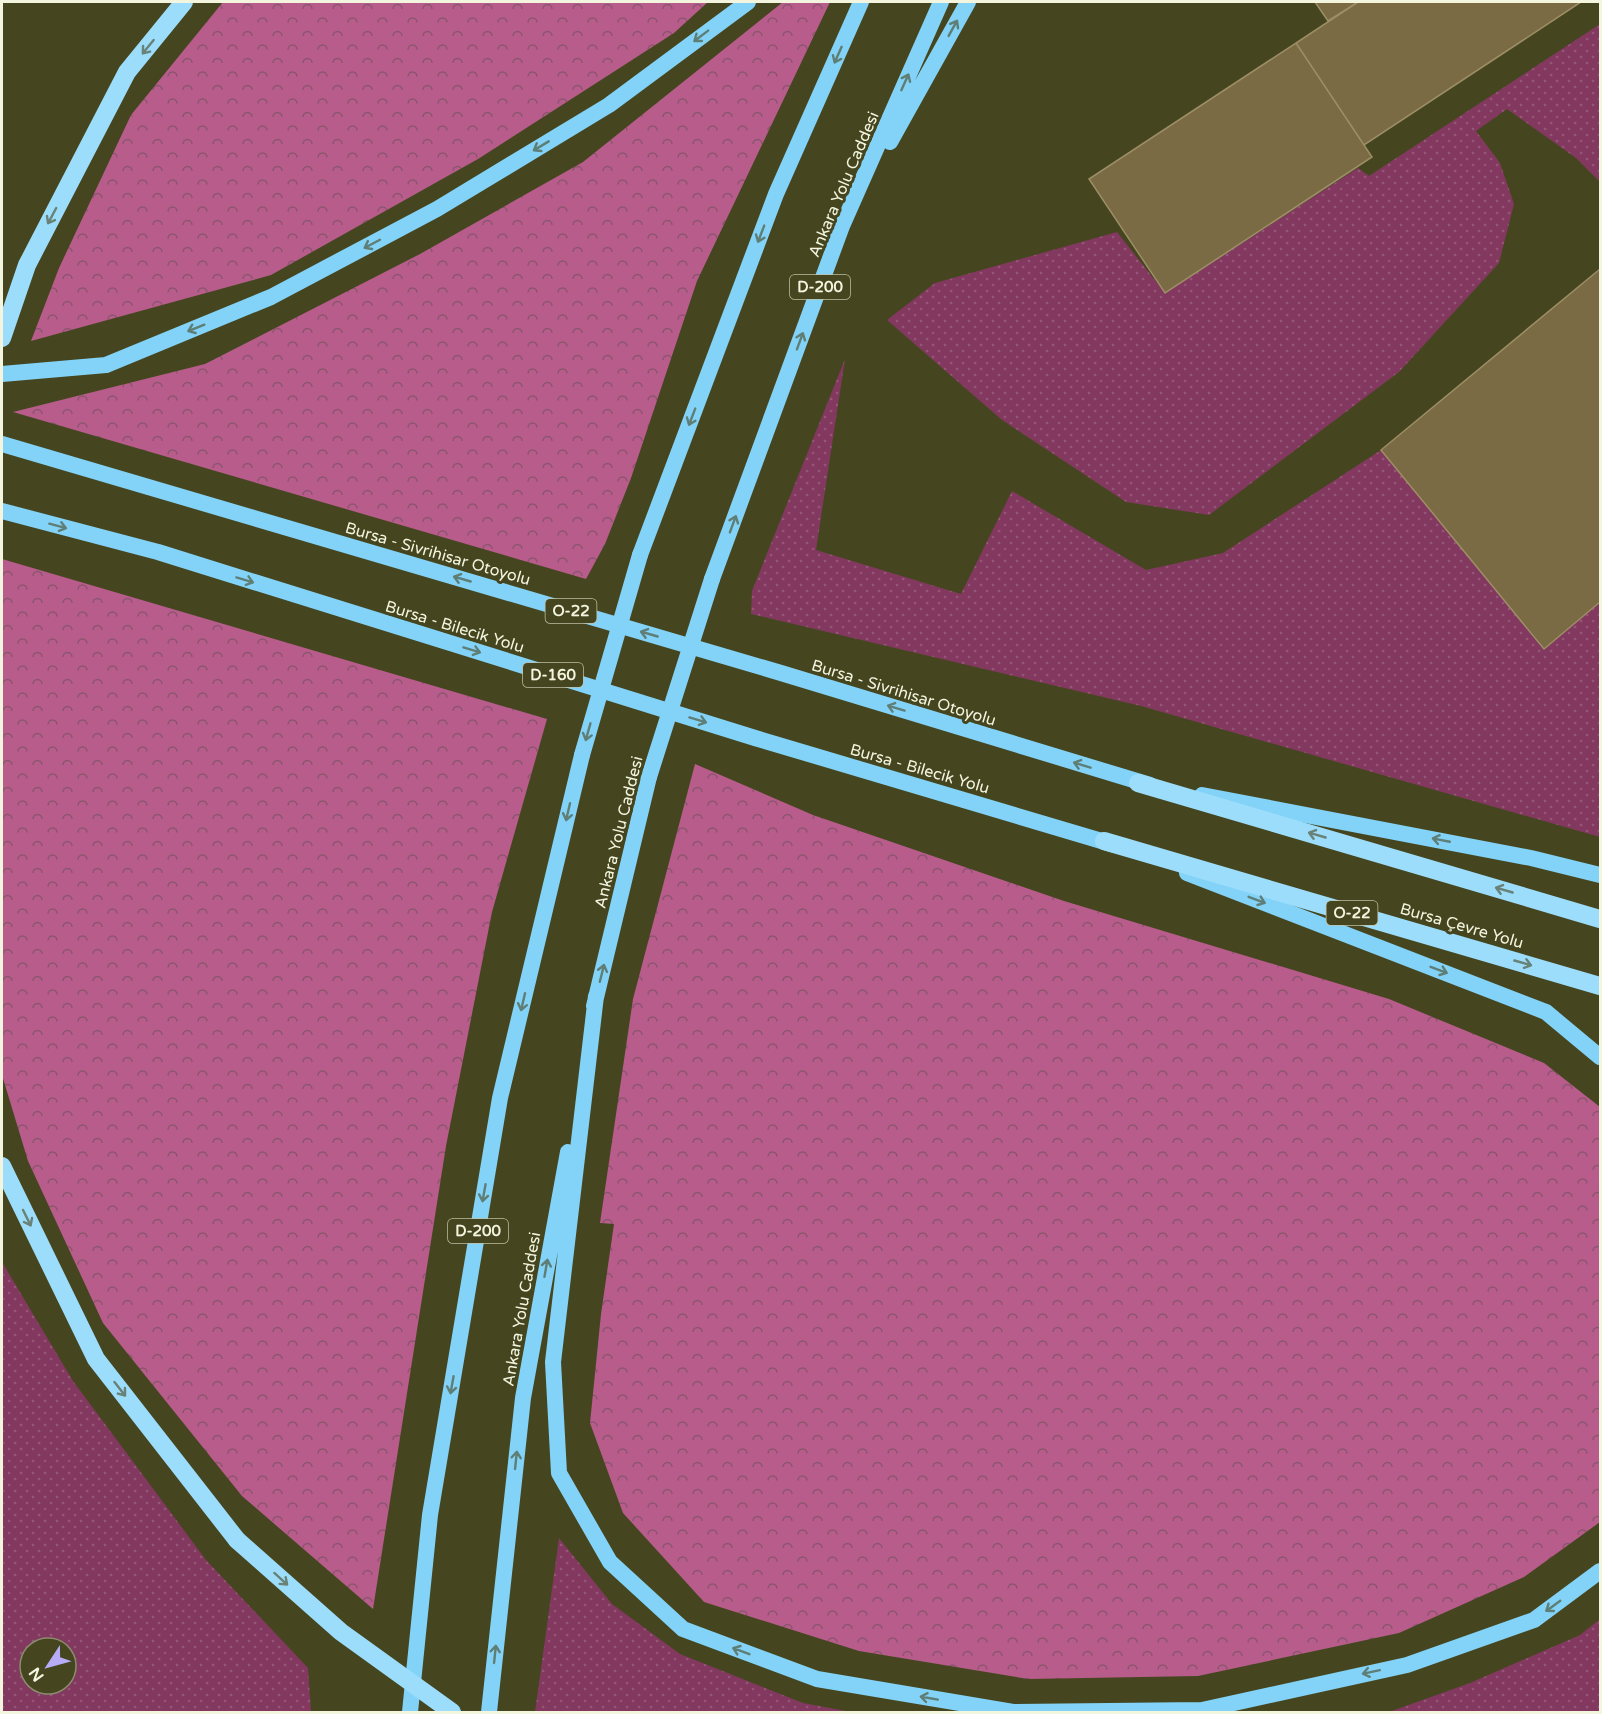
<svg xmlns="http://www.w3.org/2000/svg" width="1602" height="1714" viewBox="0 0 1602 1714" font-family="'Varela Round',sans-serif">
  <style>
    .grass { fill: url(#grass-dots); fill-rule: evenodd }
    .forest { fill: url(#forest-crowns) }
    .building { fill: #7a6b45; stroke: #9d8e66; stroke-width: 1.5 }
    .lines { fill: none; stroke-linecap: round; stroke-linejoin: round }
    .trunk { stroke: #83d3f8; stroke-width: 16 }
    .motorway { stroke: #9dddfc; stroke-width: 18 }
    .trunk-bridge { stroke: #83d3f8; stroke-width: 16 }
    .motorway-bridge { stroke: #9dddfc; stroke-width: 18 }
    .oneway { stroke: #5e7e76 }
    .oneway2 { stroke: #688277 }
    .labels { text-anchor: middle; stroke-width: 6; stroke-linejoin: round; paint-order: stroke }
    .shield { fill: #45461f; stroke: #bfc0a5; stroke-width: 1.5 }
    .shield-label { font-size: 15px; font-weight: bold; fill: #f3f5df }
    .street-label { font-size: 16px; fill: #f3f5df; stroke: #45461f }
  </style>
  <defs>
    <pattern id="grass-dots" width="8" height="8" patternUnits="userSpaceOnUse" patternTransform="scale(1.5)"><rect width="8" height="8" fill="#82385f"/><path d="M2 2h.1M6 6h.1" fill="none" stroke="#945576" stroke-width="1.8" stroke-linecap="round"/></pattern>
    <pattern id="forest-crowns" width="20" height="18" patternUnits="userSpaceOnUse" patternTransform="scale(1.5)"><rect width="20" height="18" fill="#b75c8b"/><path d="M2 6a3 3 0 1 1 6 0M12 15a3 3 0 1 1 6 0" fill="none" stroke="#8b556e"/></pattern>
  </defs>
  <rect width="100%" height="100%" fill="#45461f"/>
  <!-- grass -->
  <path class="grass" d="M1600 24V182L1576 158 1507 109 1476 131 1500 163 1514 204 1499 263 1399 372 1209 515 1126 502 1002 420 887 320 935 283 1117 232 1165 293 1358 168 1369 176Z
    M845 359 816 550 961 594 1012 491 1146 570 1223 553 1381 450 1544 649 1600 602V837L1141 706 751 614 752 591Z
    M2 1262 73 1381 206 1560 308 1668 311 1712H2ZM30 1648H66V1684H30Z
    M559 1538 612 1604 680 1654 803 1703 851 1712H535Z
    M1600 1619V1712H1389L1470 1683 1580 1635Z"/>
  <!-- forest -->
  <path class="forest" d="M223 2H708L674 33 478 159 271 275 31 341 59 268 131 115Z
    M783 2H830L697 281 631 478 605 544 586 579 13 412 205 364 420 254 583 162Z
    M2 559 547 719 492 912 446 1146 373 1609 242 1496 103 1323 28 1161 2 1075Z
    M695 764 813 815 1064 901 1389 999 1544 1063 1600 1107V1522L1524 1577 1399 1633 1198 1676 1028 1679 859 1651 704 1602 623 1513 590 1423 601 1314 614 1224 600 1223 633 999Z"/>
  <!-- building -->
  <path class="building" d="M1315 2H1358L1328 21Z
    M1358 2H1581L1364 145 1296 43Z
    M1296 43 1372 157 1165 293 1089 179Z
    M1600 269V602L1544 649 1381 450Z"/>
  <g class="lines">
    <!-- trunk -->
    <path class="trunk" d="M890 142 968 2
      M2 374 106 365 271 297 437 209 609 105 748 2
      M2 444 781 673 1150 785
      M2 511 158 552 755 738 1115 845
      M640 555 776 194 861 2
      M712 579 842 226 941 2
      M1202 795 1531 858 1600 875
      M1187 873 1546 1012 1600 1057
      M596 996 553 1362 559 1473 610 1562 683 1629 817 1679 1013 1712 1202 1710 1407 1665 1534 1620 1600 1571
      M594 1006 649 777
      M410 1712 430 1515 500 1098 582 755
      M489 1712 523 1398 568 1152"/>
    <!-- motorway -->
    <path class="motorway" d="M2 338 27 265 127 72 184 2
      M1138 783 1600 919
      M1104 841 1600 986
      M2 1166 96 1359 237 1540"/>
    <!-- trunk-bridge -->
    <path class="trunk-bridge" d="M582 755 640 555
      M649 777 712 579"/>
    <!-- motorway-bridge -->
    <path class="motorway-bridge" d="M237 1540 341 1632 452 1712"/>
  </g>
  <!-- one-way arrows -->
  <defs><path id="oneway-shaft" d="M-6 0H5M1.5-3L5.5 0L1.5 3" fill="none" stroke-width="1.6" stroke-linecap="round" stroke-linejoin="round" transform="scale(1.5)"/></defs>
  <g class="oneway">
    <use href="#oneway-shaft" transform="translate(953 28) rotate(-61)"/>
    <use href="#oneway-shaft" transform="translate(701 36) rotate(143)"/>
    <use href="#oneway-shaft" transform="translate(838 55) rotate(114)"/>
    <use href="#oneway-shaft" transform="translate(905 82) rotate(-66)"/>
    <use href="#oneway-shaft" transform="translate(541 146) rotate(149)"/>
    <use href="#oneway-shaft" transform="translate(761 234) rotate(111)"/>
    <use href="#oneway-shaft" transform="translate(372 244) rotate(152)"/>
    <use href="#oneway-shaft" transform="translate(196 328) rotate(158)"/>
    <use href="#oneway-shaft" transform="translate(800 341) rotate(-70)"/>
    <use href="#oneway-shaft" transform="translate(692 417) rotate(111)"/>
    <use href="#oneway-shaft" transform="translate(733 524) rotate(-70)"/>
    <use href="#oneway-shaft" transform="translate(58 526) rotate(15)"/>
    <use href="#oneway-shaft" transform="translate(462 579) rotate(-164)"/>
    <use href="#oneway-shaft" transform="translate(245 580) rotate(17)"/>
    <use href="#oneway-shaft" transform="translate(649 634) rotate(-164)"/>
    <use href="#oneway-shaft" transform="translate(472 650) rotate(17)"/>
    <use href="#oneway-shaft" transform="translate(896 708) rotate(-163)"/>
    <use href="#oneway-shaft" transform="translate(698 720) rotate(17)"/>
    <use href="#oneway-shaft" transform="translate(588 732) rotate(106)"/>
    <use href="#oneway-shaft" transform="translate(1082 765) rotate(-163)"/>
    <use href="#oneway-shaft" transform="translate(568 812) rotate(103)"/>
    <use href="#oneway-shaft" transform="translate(1441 840) rotate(-169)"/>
    <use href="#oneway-shaft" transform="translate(1257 900) rotate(21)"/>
    <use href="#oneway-shaft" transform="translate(1439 970) rotate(21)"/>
    <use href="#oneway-shaft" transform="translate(602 973) rotate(-76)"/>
    <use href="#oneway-shaft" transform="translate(523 1002) rotate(103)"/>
    <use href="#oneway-shaft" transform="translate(484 1193) rotate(100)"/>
    <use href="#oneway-shaft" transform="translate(546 1268) rotate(-80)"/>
    <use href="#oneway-shaft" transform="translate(452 1385) rotate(100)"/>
    <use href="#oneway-shaft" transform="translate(516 1460) rotate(-84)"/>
    <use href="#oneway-shaft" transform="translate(1553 1606) rotate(144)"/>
    <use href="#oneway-shaft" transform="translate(741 1651) rotate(-159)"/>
    <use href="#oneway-shaft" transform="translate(495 1654) rotate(-84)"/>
    <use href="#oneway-shaft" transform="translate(1371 1672) rotate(168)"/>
    <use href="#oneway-shaft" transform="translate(929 1698) rotate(-170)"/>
  </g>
  <g class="oneway2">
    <use href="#oneway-shaft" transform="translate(148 47) rotate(129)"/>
    <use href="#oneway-shaft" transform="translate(52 216) rotate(118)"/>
    <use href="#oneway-shaft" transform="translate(1317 835) rotate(-164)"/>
    <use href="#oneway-shaft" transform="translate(1504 890) rotate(-164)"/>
    <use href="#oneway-shaft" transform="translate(1523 963) rotate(16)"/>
    <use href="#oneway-shaft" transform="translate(27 1218) rotate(64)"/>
    <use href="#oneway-shaft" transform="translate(120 1389) rotate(52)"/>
    <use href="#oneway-shaft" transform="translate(281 1579) rotate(42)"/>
  </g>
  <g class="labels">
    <!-- shield labels -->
    <g class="shield">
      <rect x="790" y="275" width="60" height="24" rx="4.5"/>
      <rect x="545.5" y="599" width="51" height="24" rx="4.5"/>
      <rect x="523" y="663" width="60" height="24" rx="4.5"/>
      <rect x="1326.5" y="901" width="51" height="24" rx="4.5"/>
      <rect x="448" y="1219" width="60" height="24" rx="4.5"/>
    </g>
    <g class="shield-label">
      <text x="820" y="292">D-200</text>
      <text x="571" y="616">O-22</text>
      <text x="553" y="680">D-160</text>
      <text x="1352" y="918">O-22</text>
      <text x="478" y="1236">D-200</text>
    </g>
    <!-- street labels -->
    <g class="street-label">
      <text transform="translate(843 184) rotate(-67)" y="6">Ankara Yolu Caddesi</text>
      <text transform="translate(438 553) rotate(16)" y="6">Bursa - Sivrihisar Otoyolu</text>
      <text transform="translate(455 626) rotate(17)" y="6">Bursa - Bilecik Yolu</text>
      <text transform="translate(904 692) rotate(17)" y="6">Bursa - Sivrihisar Otoyolu</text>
      <text transform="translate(920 768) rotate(16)" y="6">Bursa - Bilecik Yolu</text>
      <text transform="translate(618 832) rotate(-76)" y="6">Ankara Yolu Caddesi</text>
      <text transform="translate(1462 925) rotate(16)" y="6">Bursa Çevre Yolu</text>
      <text transform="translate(521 1309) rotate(-80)" y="6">Ankara Yolu Caddesi</text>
    </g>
  </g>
  <!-- border -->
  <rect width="1602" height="1714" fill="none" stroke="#f3f5df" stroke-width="6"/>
  <!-- north arrow -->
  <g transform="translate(48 1666) rotate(234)"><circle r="28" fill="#45461f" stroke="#8b8c6c" stroke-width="1.5"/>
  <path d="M0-4.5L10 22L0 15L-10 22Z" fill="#b6acf8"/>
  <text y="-9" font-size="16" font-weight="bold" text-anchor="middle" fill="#f3f5df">N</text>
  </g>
</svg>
